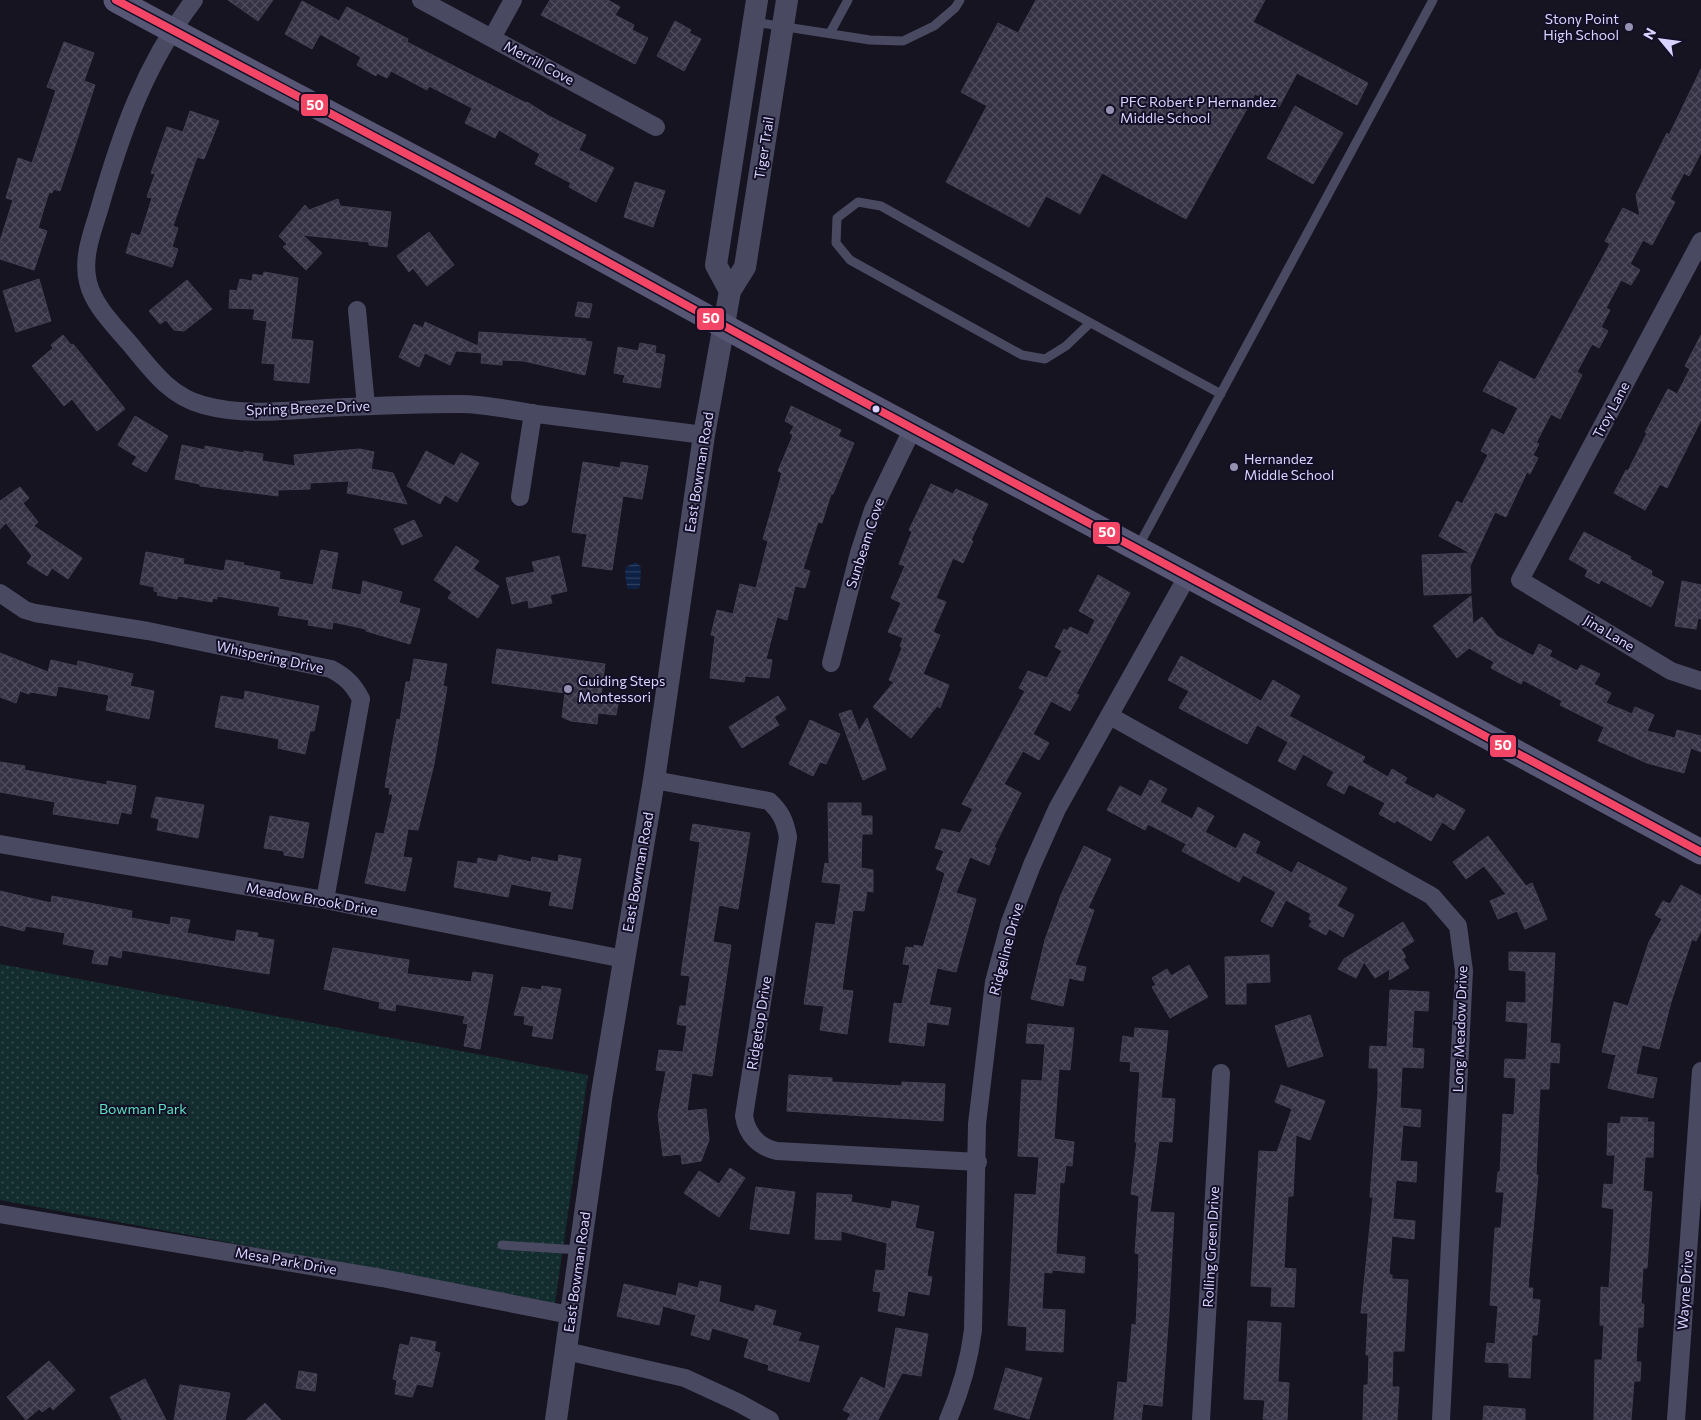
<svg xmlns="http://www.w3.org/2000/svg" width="1701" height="1420" viewBox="0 0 1701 1420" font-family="Commissioner,sans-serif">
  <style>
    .park { fill: url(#park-dots) }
    .water { fill: url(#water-rules) }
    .building { fill: url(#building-cross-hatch); stroke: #433f54 }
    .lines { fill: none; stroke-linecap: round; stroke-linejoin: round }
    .service { stroke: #4a4962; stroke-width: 9 }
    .minor { stroke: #4a4962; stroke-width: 18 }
    .tertiary { stroke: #4a4962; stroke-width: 22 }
    .secondary { stroke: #575674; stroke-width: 25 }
    .bus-1-casing { stroke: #130f26; stroke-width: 11 }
    .bus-1 { stroke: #f34667; stroke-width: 8 }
    .poi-dot { fill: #9591b1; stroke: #130f26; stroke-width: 2 }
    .bus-dot { fill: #d9d4ff; stroke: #130f26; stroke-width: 2 }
    .labels { text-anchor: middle; stroke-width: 4; stroke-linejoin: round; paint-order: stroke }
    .poi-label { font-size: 14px; fill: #d9d4ff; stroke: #130f26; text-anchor: start }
    .street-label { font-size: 14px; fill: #d9d4ff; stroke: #130f26 }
    .park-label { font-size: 14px; fill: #5fe0c0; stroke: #130f26 }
    .line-badge { stroke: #130f26; stroke-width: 2 }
    .badge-label { font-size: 14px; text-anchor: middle; font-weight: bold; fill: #fff }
  </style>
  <defs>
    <pattern id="park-dots" width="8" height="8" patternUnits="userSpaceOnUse" patternTransform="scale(1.25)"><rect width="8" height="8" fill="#132c2d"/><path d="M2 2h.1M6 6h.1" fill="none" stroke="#354a4c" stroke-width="1.8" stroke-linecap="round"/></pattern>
    <pattern id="water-rules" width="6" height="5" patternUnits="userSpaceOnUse" patternTransform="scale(1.25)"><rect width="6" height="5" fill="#0d2144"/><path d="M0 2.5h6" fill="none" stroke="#304060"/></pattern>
    <pattern id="building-cross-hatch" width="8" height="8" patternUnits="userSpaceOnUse" patternTransform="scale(1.25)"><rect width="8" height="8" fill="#343243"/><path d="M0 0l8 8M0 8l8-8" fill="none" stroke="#514f5f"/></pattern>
  </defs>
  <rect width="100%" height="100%" fill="#161421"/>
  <!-- park -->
  <path class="park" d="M0 964 588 1075 555 1303 0 1200Z"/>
  <!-- water -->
  <path class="water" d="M636 562 641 567 640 587 637 589H628C626 583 624 573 626 567Z"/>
  <!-- building -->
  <path class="building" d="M228 0H273L258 21Z
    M550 0H608L620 7 615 15 634 25 632 30 648 38 635 64 541 15Z
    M1036 0H1265L1253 22 1368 83 1357 105 1297 73 1279 107 1255 94 1186 219 1102 173 1080 214 1046 196 1029 227 946 182 987 106 961 92 998 23 1018 33Z
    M302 1 339 21 347 7 408 39 407 42 526 103 527 102 549 116 586 135 579 150 614 168 596 202 569 187 571 183 535 164 540 154 499 130 495 138 465 123 472 108 429 86 427 90 391 71 387 78 377 73 376 76 357 65 361 57 320 34 312 49 285 34Z
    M675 21 691 30 689 33 701 39 684 71 657 56Z
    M64 42 94 53 84 81 95 85 60 191 54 189 52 193 49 192 38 228 47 231 34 270 0 259V241L13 200 6 198 18 158 32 163 56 90 47 87Z
    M1701 69V152L1689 176 1684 173 1670 199 1675 202 1652 245 1643 240 1630 264 1640 270 1631 285 1621 280 1606 308 1610 310 1601 327 1608 331 1599 348 1592 344 1577 372 1582 375 1560 419 1551 414 1536 443 1539 444 1533 455 1538 458 1530 474 1527 472 1506 517 1495 512 1470 566 1471 593 1424 595 1422 555 1470 553 1439 536 1457 501 1462 504 1488 455 1481 451 1492 429 1504 435 1518 408 1483 391 1500 361 1535 380 1610 244 1605 241 1623 208 1640 216 1636 195 1667 133 1669 135Z
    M1295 106 1343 133 1313 184 1267 158Z
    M190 111 219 121 204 159 197 157 173 226 178 228 172 247 178 249 172 267 126 253 132 233 140 236 152 198 147 197 155 174 151 173 167 127 183 132Z
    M635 182 665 191 653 227 624 217Z
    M338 199 340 206 391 212 387 247 369 245V242L303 235 322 253 306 270 283 247 287 244 279 236 305 205 309 210Z
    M429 232 454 265 427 286 413 268 409 272 397 256Z
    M264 272 298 278 291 339 313 341 309 383 274 380 275 364 262 363 267 321 253 319 255 309 229 308 230 290 237 291 240 279 252 281 253 274 263 276Z
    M39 279 51 321 16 332 3 291Z
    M187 280 212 309 184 331 174 330 166 320 160 324 149 311Z
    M578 302 592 304 589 318 575 316Z
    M425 322 478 346 479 332 586 339 585 341 592 342 585 375 524 361 502 360V365L481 363 482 353 456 351 450 365 425 353 419 367 399 357 414 324 423 328Z
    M63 335 71 345 73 344 125 409 97 431 72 399 64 406 32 366 53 348 51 345Z
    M1701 335V420L1667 488 1660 484 1645 510 1614 493 1626 470 1628 471 1647 433 1645 432 1668 389 1677 394 1690 369 1685 366Z
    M640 343 656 346 655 353 665 355 660 388 623 382 625 375 614 373 618 347 638 351Z
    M791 406 841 430 838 436 854 443 833 494H831L822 523 818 522 803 569 810 571 805 588 795 586 787 620 777 617 766 659 772 660 769 678 745 676 744 682 710 678 715 636 711 635 717 610 733 614 740 584 756 588 768 541 763 539 782 473 778 471 793 435 790 433 794 426 785 421Z
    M135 416 168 436 146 472 132 464 137 457 118 445Z
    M182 445 205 450V446L244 453V451L263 454 262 461 295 466 294 455 360 449 374 452 371 469 393 473 407 504 347 493 349 481 310 483V489L278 490V496L200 486V484L175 479Z
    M426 451 454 466 461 453 479 463 457 502 445 495 440 504 407 486Z
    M583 462 620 468 621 462 648 466 642 499 623 496 612 570 582 566 587 534 572 532Z
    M931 484 953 494 956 489 988 504 971 540 973 541 963 563 953 558 936 598 946 602 933 632 940 635 923 674 949 685 940 708 937 706 911 738 873 707 894 682 889 680 902 648 900 646 903 638 888 632 901 603 891 598 905 566 899 564 912 532 909 530Z
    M20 487 29 498 23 503 38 522 34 526 82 558 68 579 52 568 47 576 27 563 32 556 6 523 0 529V501Z
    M414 520 422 536 402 545 394 529Z
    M1584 532 1631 557 1630 559 1652 571 1651 575 1664 582 1651 607 1601 580 1599 584 1585 576 1588 570 1569 559Z
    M456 546 479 561 473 569 499 586 478 618 448 598 452 592 434 580Z
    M321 550 338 553 331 589 361 595 363 581 402 592 399 603 420 609 410 644 366 631V629L333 622 332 629 308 625 309 620 278 615 280 607 217 596V599L213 598 212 602 178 596 177 599 157 595 158 592 154 591V587L140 584 146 552 184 559 183 564 224 571 226 560 244 563 243 565 280 572 279 579 313 585Z
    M559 556 567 591 550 595 552 603 529 608 528 600 512 604 506 578 535 572 532 562Z
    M1098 575 1130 593 1076 694 1079 695 1070 711 1051 701 1033 734 1049 743 1039 760 1023 751 1004 784 1021 793 994 847 996 848 989 865 970 857 956 893 976 899 956 972 937 968 929 1005 951 1008 948 1025 927 1022 924 1046 889 1042 894 1003 902 1004 910 965 903 964 906 947 914 948V945L923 947 945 873 936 869 944 851 935 848 942 829 960 833 973 809 962 804 1025 691 1019 688 1028 671 1047 678 1062 651 1055 647 1064 629 1067 631 1070 627 1088 635 1095 620 1079 611Z
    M1682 581 1701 585V619L1698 618 1696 629 1675 626Z
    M1471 596 1473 624 1482 617 1497 636 1533 656 1539 644 1552 651 1549 656 1577 671 1581 665 1600 674 1594 684 1611 693 1606 703 1632 714 1635 707 1654 715 1647 731 1675 738 1677 730 1701 736V752L1691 748 1684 773 1647 763 1598 741 1604 727 1560 705 1562 701 1523 680 1521 684 1491 668 1494 662 1469 648 1457 658 1433 626Z
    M497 649 605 664 601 695 619 698 616 715 598 713 597 724 571 721 562 717 565 693 492 683Z
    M0 653 48 672 51 660 77 666 78 661 133 674 130 686 154 691 149 719 106 710 109 695 58 686 56 696 30 692 29 694 20 691 16 703 0 697Z
    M1181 656 1261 701 1273 680 1300 696 1289 716 1365 757 1362 762 1388 777 1392 769 1407 778 1404 783 1434 799 1437 794 1465 810 1454 830 1442 822 1431 841 1396 820 1395 823 1379 814 1385 803 1349 784 1344 794 1327 785 1334 772 1303 754 1295 770 1278 761 1288 742 1257 725 1247 744 1179 708 1189 691 1168 680Z
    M414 659 447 664 443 686 447 687 434 764 418 830 408 829 403 857 412 858 405 891 365 883 376 833 384 834 393 794H389L390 788 385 787 392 746 397 719 400 720 406 682H410Z
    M245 691 319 706 314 731H310L305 754 278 748 279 739 215 727 221 696 244 700Z
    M778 696 786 709 774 717 779 725 742 748 729 727Z
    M851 710 859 731 867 718 886 769 863 780 839 714Z
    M810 720 840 734 826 764 820 762 813 776 789 764Z
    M0 762 25 766 24 770 107 785V781L136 786 131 814 121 812 118 824 53 814 55 802 0 792Z
    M1150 780 1167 789 1160 802 1192 819 1198 807 1214 816 1205 832 1236 849 1244 833 1260 842 1255 853 1292 873 1298 862 1347 888 1337 906 1354 915 1343 937 1329 929 1326 935 1309 926 1312 921 1309 919 1311 914 1286 900 1272 927 1261 921 1276 892 1243 875 1239 882 1182 851 1186 844 1148 824 1145 830 1107 810 1120 786 1141 797Z
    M156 797 204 805 198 838 157 830 159 819 151 817Z
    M828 803H861V816H872V834H862L861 868 873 870V892L867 891 864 911 853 910 842 990 853 991 847 1034 820 1030 824 1006 804 1004 816 923 835 925 841 884 822 882 825 863 829 864Z
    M270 816 309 823 303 858 284 855V851L264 848Z
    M693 824 750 833 738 909 719 905 713 942 731 945 712 1076 692 1073 687 1111 706 1109 709 1140 701 1161 682 1164 681 1154 663 1156 658 1115 666 1071 656 1070 659 1050 683 1052 687 1026 677 1024 680 1006H686L690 976 681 975 700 842 690 840Z
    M1488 836 1526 886 1532 883 1547 919 1525 929 1517 911 1498 919 1490 901 1506 894 1484 866 1466 879 1453 862Z
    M1084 846 1111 859 1088 908 1094 910 1075 965 1086 967 1083 981 1069 978 1063 1006 1031 999 1045 940 1061 895Z
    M499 855 531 862 532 857 558 862 559 855 581 859 572 909 549 905 552 892 511 884 508 897 454 887 458 861 477 864 478 858 497 862Z
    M1681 885 1701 896V931L1696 941 1692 939 1671 1002 1659 1049 1642 1045 1636 1074 1657 1078 1653 1098 1608 1088 1616 1055 1602 1052 1614 1002 1628 1006 1649 942 1662 919 1655 915 1663 901 1670 904Z
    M0 891 51 903 52 896 132 911 131 918 170 925 171 917 190 920 187 933 235 942 237 930 258 933 257 937 274 940 269 974 122 950 121 958 109 955 107 965 92 963 95 950 63 944 65 933 26 926 24 931 0 925Z
    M1403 922 1414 941 1401 949 1406 957 1403 959 1409 968 1389 980 1390 969 1375 978 1364 962 1356 978 1338 969 1344 959Z
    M333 948 409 960 407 974 471 982 473 972 493 975 480 1049 464 1046 468 1024 463 1023 465 1016 396 1004 395 1011 379 1008 380 1002 324 989Z
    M1509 952 1555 953 1550 1043 1560 1044 1559 1063 1550 1062 1549 1089H1540L1536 1175H1538L1528 1288H1533L1532 1299 1540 1300 1537 1335H1532L1530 1378 1509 1377V1363L1485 1362 1487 1343 1495 1344 1498 1306 1490 1305 1495 1228H1501L1504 1192H1496L1498 1172H1500L1503 1114 1514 1115 1516 1078 1504 1077 1505 1059 1526 1060 1528 1023 1506 1021 1507 1002 1526 1003V971L1509 970Z
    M1269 955 1270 982 1246 983V1004H1226L1225 957Z
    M1189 965 1208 997 1170 1018 1152 987 1156 985 1152 978 1167 969 1171 976Z
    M542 986 561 989 552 1039 532 1036 534 1026 524 1024 525 1016 514 1015 522 987 541 990Z
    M1390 990 1429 992 1428 1011 1414 1010 1412 1048 1424 1049 1423 1068 1402 1067 1400 1108 1421 1110 1420 1127 1403 1125 1400 1161 1417 1162 1416 1182 1396 1180 1393 1219 1415 1221 1414 1239 1392 1236 1389 1275H1392V1279L1408 1280 1404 1351H1393L1392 1387H1399L1397 1420H1363L1364 1385H1368L1369 1355H1366L1368 1313H1361L1373 1197H1370L1378 1092V1068H1369L1370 1046 1387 1047Z
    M1310 1015 1323 1056 1288 1067 1275 1026Z
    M1028 1024 1074 1028 1070 1070 1059 1069 1054 1139 1074 1142 1072 1166 1066 1165 1064 1183 1060 1182 1056 1254 1085 1257 1084 1273 1052 1270V1273L1044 1272 1042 1309 1065 1310 1063 1352 1026 1350 1027 1327 1008 1325 1015 1194 1036 1195 1039 1157 1018 1156 1022 1080 1042 1081 1045 1044 1026 1043Z
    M1135 1028 1168 1031 1161 1098 1175 1099 1172 1142 1159 1141 1150 1212 1174 1213 1169 1312 1162 1406 1143 1404 1141 1420H1114L1118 1382 1127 1383 1132 1324 1136 1325 1138 1284 1139 1254 1135 1253 1139 1196 1131 1194 1137 1142H1135L1140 1072 1130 1071 1131 1062 1120 1061 1123 1036 1134 1038Z
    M789 1075 832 1078V1082L902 1086V1082L945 1084 943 1121 787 1111Z
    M1281 1085 1325 1101 1310 1140 1296 1135 1293 1196H1288L1284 1268 1296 1269 1294 1307 1271 1306 1272 1287 1251 1286 1259 1151 1277 1152 1292 1109 1275 1102Z
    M1621 1117 1648 1118 1647 1122H1654L1653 1157H1645L1643 1191 1652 1192 1647 1268H1643L1641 1304H1644L1643 1327H1638L1636 1362H1641L1640 1381H1634L1631 1420H1594L1595 1360H1602L1604 1325H1600L1601 1287 1609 1288 1614 1209 1602 1207 1604 1184 1613 1185 1615 1155H1607L1608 1123 1620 1124Z
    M730 1168 745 1178 719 1217 684 1193 699 1171 719 1184Z
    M756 1187 795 1192 789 1234 750 1229Z
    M817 1193 852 1195 851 1202 891 1209 892 1201 919 1206 915 1228 934 1232 927 1276 932 1277 929 1295 908 1291 904 1316 878 1311 881 1292 873 1291 876 1270 885 1271 887 1243 841 1231V1240L815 1239Z
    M700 1281 721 1286 719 1302 754 1312 756 1305 776 1311 772 1325 801 1333 798 1341 819 1346 809 1382 768 1370 769 1365 744 1357 749 1339 712 1328 709 1340 691 1335 696 1315 663 1306 659 1325 617 1316 624 1284 676 1296 679 1283 698 1288Z
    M1248 1321 1281 1323 1278 1382 1289 1383 1287 1420 1263 1419 1265 1400 1244 1399Z
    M896 1328 928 1334 921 1376 902 1373 878 1420H847L851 1414 843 1410 861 1377 885 1389Z
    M411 1337 436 1342 434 1351 440 1353 432 1387 417 1384 412 1397 395 1394 397 1380 393 1379 400 1344 409 1346Z
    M49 1361 75 1390 53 1410 50 1406 42 1412 39 1409 26 1420 7 1397Z
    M1006 1368 1042 1378 1029 1419 994 1409Z
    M299 1371 317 1374 315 1391 296 1388Z
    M145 1379 166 1420H122L110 1397Z
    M180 1385 230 1393 225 1420H174Z
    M265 1403 281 1420H246Z
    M1484 1406 1525 1409V1420H1483Z"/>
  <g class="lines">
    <!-- service -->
    <path class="service" d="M754 22 870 40 903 41 934 26 955 8 960 0
      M830 33 848 0
      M1090 323 1066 346 1045 359 1022 355 850 260 836 243 837 218 858 202 881 206C994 270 1107 332 1221 394
      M1138 547 1433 0
      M502 1245 580 1250"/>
    <!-- minor -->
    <path class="minor" d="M194 0C145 64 121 133 99 210 92 233 82 258 88 282 94 308 119 330 135 350 154 373 172 397 203 405 243 416 285 411 326 408 370 406 415 404 459 404 486 404 511 410 537 414 593 421 648 428 704 435
      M421 0 656 127
      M492 38 513 0
      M1701 241 1520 580 1671 671 1701 681
      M357 310 366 406
      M520 497 533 413
      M0 593 25 610 35 613 148 631 331 669C346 677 353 684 361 699L325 900
      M831 663 859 553 873 510 913 428
      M1110 716 1432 896 1458 926 1464 971 1441 1420
      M654 780 769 801C781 812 785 821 788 837L744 1116C747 1135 759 1147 777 1151L978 1162
      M0 844 325 900 624 959
      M0 1214 382 1278 570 1315
      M566 1351 685 1378 737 1402 770 1420
      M948 1420C961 1390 969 1362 973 1330L977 1124 994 982 1010 922 1032 865 1057 809 1188 575
      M1201 1420 1221 1073
      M1676 1420 1701 1071"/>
    <!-- tertiary -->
    <path class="tertiary" d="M730 291 716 265 757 0
      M556 1420 602 1093 654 780 704 435 730 291 745 267 787 0"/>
    <!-- secondary -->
    <path class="secondary" d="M116 0C235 65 356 126 475 190 595 254 713 321 832 385 1122 541 1412 695 1701 852"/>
    <defs>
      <path id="bus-1" d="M116 0 520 214 832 385 1701 852"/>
    </defs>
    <!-- bus-1 casing -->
    <use href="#bus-1" class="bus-1-casing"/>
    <!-- bus-1 -->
    <use href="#bus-1" class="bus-1"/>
  </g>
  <!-- markers -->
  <g class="poi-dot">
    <circle cx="1629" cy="27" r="5"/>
    <circle cx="1110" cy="110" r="5"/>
    <circle cx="1234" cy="467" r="5"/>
    <circle cx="568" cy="689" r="5"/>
  </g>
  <circle class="bus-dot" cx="876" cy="409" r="4.5"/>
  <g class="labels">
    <!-- poi labels -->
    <g class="poi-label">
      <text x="1619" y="24" text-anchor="end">Stony Point<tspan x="1619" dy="16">High School</tspan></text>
      <text x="1120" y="107">PFC Robert P Hernandez<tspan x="1120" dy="16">Middle School</tspan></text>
      <text x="1244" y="464">Hernandez<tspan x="1244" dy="16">Middle School</tspan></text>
      <text x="578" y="686">Guiding Steps<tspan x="578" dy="16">Montessori</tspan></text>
    </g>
    <!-- street labels -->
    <g class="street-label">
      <text transform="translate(539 63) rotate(28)" y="5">Merrill Cove</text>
      <text transform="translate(764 148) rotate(-81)" y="5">Tiger Trail</text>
      <text transform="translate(308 408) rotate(-2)" y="5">Spring Breeze Drive</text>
      <text transform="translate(1611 410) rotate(-62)" y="5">Troy Lane</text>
      <text transform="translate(699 472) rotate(-81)" y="5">East Bowman Road</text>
      <text transform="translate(865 543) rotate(-72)" y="5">Sunbeam Cove</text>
      <text transform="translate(1609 633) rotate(31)" y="5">Jina Lane</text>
      <text transform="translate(270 657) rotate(12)" y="5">Whispering Drive</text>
      <text transform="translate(638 872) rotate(-80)" y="5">East Bowman Road</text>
      <text transform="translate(312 899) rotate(10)" y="5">Meadow Brook Drive</text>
      <text transform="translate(1006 949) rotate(-75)" y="5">Ridgeline Drive</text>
      <text transform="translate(759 1023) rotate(-81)" y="5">Ridgetop Drive</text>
      <text transform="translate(1460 1029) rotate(-88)" y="5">Long Meadow Drive</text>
      <text transform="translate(1211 1247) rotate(-87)" y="5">Rolling Green Drive</text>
      <text transform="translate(286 1261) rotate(10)" y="5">Mesa Park Drive</text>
      <text transform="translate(577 1272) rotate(-82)" y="5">East Bowman Road</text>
      <text transform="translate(1685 1290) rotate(-86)" y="5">Wayne Drive</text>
    </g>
    <!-- park labels -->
    <g class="park-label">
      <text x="143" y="1114">Bowman Park</text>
    </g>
  </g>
  <g class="line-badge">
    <rect x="300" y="93" width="29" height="24" rx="5" fill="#f34667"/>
    <rect x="696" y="307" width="29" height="24" rx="5" fill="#f34667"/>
    <rect x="1092" y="521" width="29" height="24" rx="5" fill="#f34667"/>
    <rect x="1489" y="734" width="28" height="24" rx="5" fill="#f34667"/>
  </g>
  <g class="badge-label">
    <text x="315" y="110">50</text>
    <text x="711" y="323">50</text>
    <text x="1107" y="537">50</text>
    <text x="1503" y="750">50</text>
  </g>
  <!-- north arrow -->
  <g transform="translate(1661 40) rotate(299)" stroke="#130f26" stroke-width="4" paint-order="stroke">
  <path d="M0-4L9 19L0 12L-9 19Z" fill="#d9d4ff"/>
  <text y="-8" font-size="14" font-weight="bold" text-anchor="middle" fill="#d9d4ff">N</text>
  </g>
</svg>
